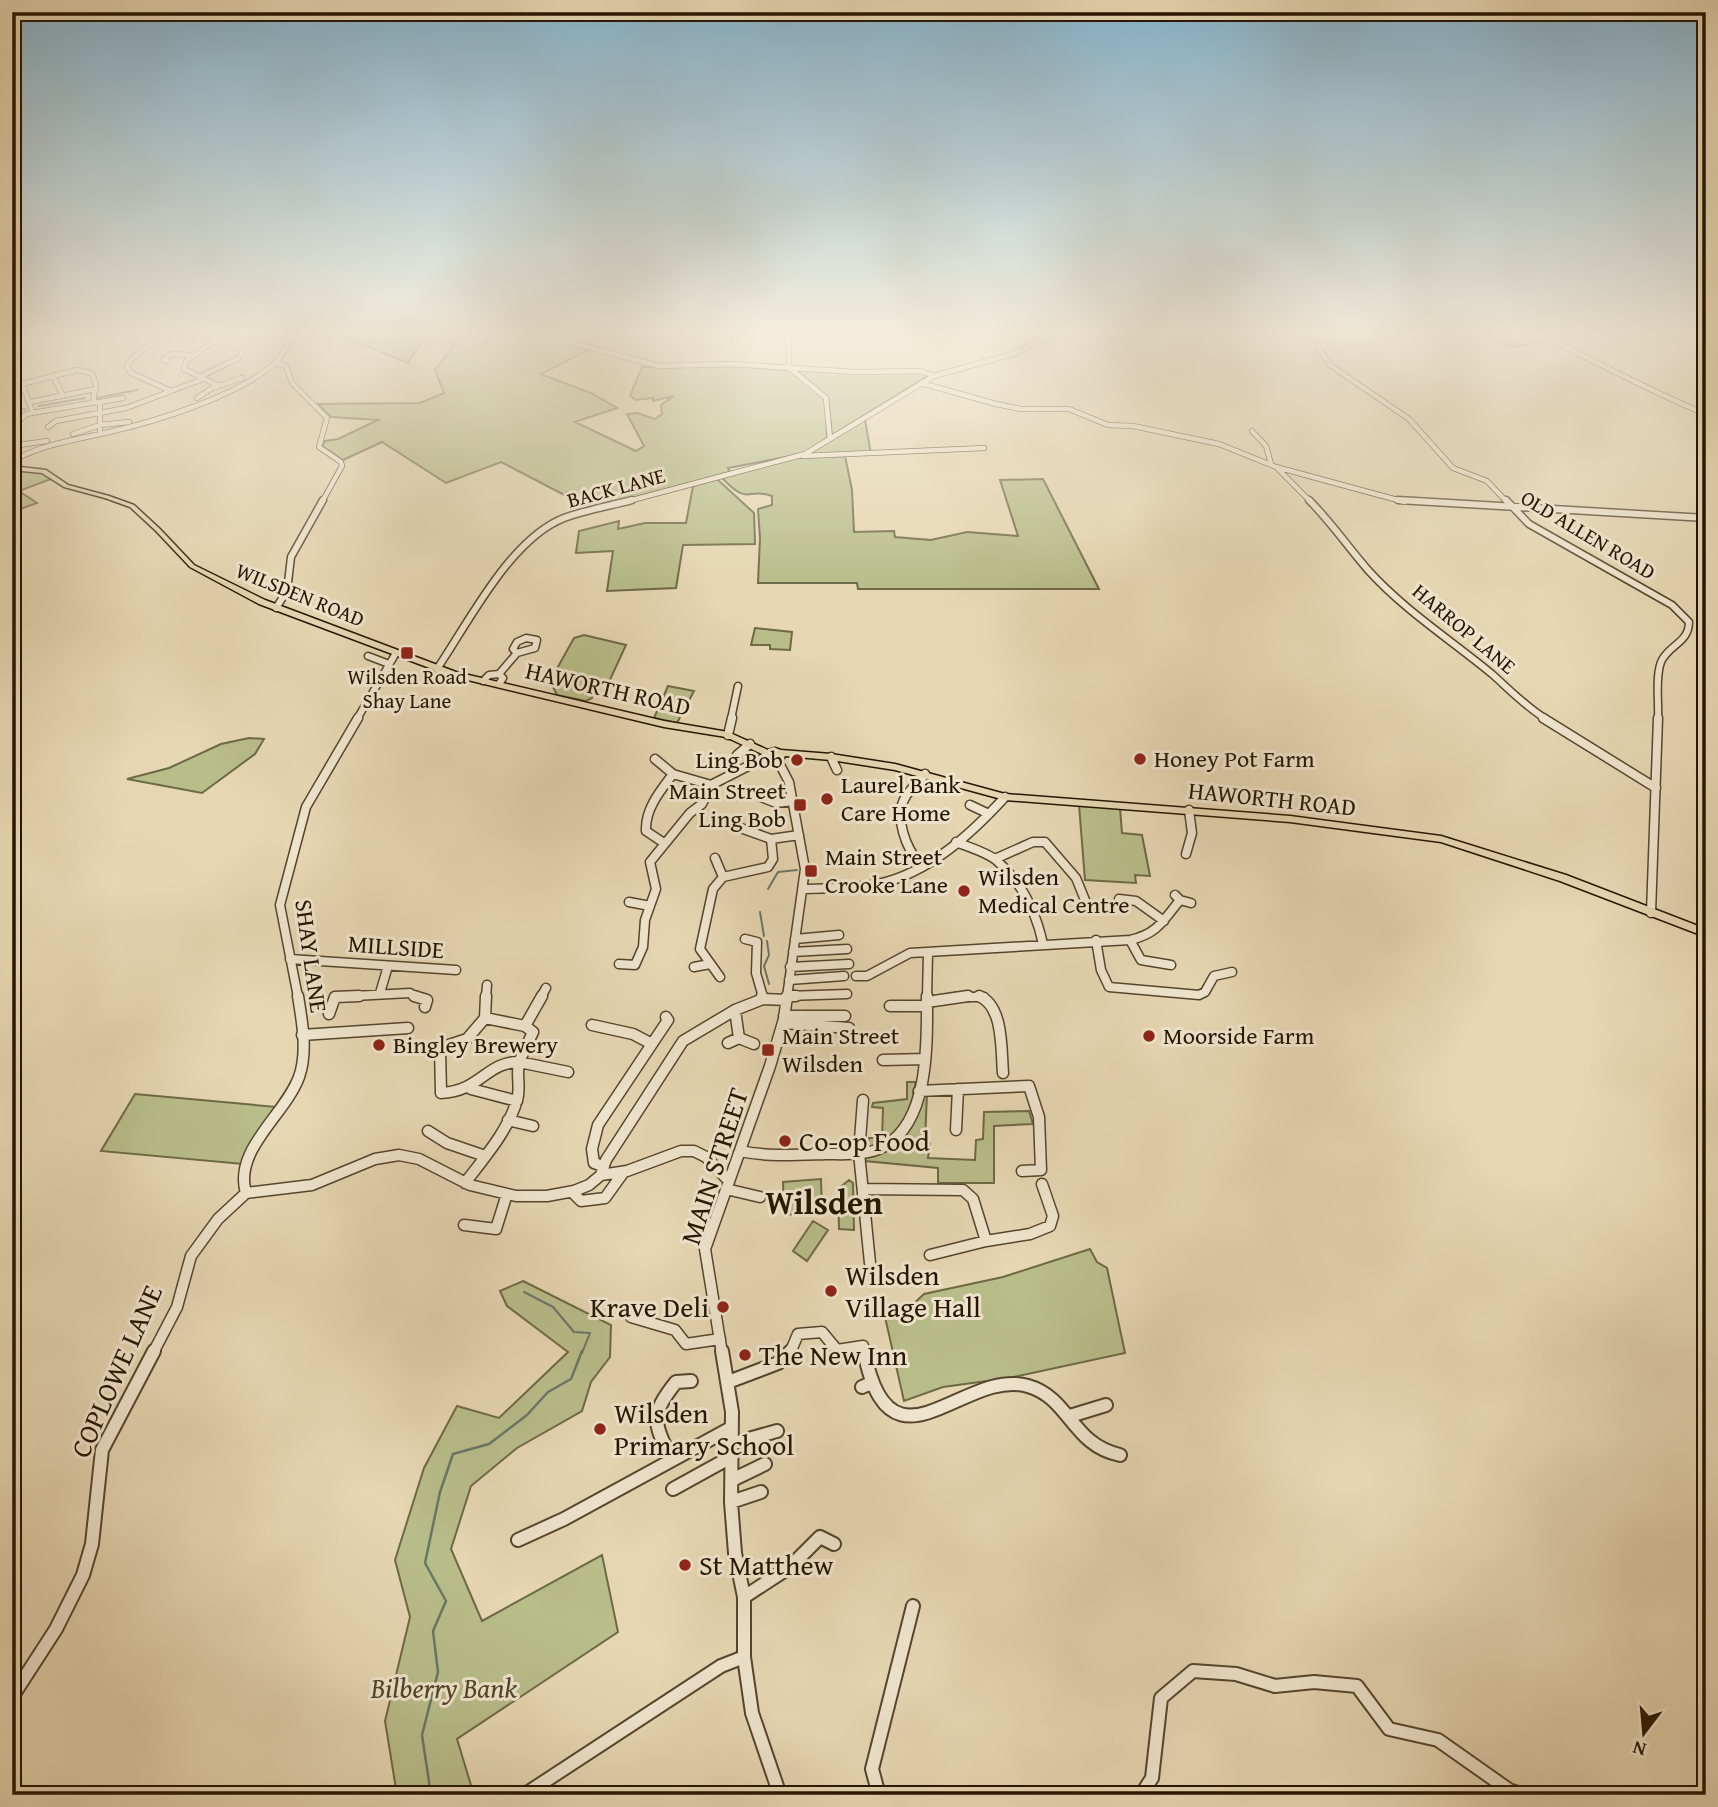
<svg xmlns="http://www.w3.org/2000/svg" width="1718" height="1807" viewBox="0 0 1718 1807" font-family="'Gentium Book Plus',serif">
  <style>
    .green { fill: #b8bd8a; stroke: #6e6946; stroke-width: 2 }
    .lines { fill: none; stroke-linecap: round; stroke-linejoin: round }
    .stream-far1 { stroke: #697768; stroke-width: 2 }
    .stream { stroke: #697768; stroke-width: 2.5 }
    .minor-far4-casing { stroke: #55452d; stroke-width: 6 }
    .minor-far3-casing { stroke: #55452d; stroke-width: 9 }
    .minor-far2-casing { stroke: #55452d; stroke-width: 11 }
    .minor-far1-casing { stroke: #55452d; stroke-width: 13 }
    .minor-casing { stroke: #55452d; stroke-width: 16 }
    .major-casing { stroke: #251501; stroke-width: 3 }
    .minor-far4 { stroke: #efe4cd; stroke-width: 4.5 }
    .minor-far3 { stroke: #efe4cd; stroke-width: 6 }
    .minor-far2 { stroke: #efe4cd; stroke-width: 8 }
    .minor-far1 { stroke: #efe4cd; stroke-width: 10 }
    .minor { stroke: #efe4cd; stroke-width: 12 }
    .major { fill: #e6d6b2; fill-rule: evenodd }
    .poi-dot { fill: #8f2418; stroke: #efe4cd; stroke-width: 2.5 }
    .labels { text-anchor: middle; stroke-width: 6; stroke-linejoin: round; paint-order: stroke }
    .far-street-label { font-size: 21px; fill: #251501; stroke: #efe4cd }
    .far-poi-label { font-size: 21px; fill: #251501; stroke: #efe4cd }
    .street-label { font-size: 24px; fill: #251501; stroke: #efe4cd }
    .poi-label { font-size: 24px; fill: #251501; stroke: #efe4cd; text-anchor: start }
    .near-poi-label { font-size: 28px; fill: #251501; stroke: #efe4cd; text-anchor: start }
    .near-street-label { font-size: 28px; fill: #251501; stroke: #efe4cd }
    .near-park-label { font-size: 28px; font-style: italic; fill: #51472a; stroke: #efe4cd }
    .near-quarter-label { font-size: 33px; font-weight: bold; fill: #251501; stroke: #efe4cd }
  </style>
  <rect width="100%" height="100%" fill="#e6d6b2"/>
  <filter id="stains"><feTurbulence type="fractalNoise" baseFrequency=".00286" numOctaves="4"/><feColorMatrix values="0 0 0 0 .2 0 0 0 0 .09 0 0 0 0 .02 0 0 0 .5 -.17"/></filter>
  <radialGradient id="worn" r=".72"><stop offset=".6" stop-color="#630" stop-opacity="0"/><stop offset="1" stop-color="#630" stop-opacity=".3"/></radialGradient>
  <!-- green -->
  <path class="green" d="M358 331H491L484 348 494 331H539L550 339 588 350 541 374 593 394 617 408 575 422 636 451 644 446 627 414 637 413 655 419 662 414 661 405 674 396 653 401V398L636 400 630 396 642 367 733 366 791 371 822 395 826 404 827 438 802 454 728 468 730 472 585 511 568 492 566 493 572 499 501 462 446 483 382 442 343 460 322 446 325 441 338 439 378 420 331 417 318 404 420 403 444 393 435 370 455 344 421 343 408 363 346 338Z
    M1476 331H1532L1553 340 1513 347Z
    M796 370 923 373 929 375 832 435 828 397Z
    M865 420 871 454 805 456Z
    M845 456 852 490 854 532 894 531 895 537 931 540 967 532 1018 536 1000 480 1043 479 1099 589H858L857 583H758L760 538 758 509 772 505V496C746 487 750 507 722 478L794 458Z
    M12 469 43 473 51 479 19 491 37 503 12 512Z
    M717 479 754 513 755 544 683 545 676 588 607 591 613 551 576 553 579 531 619 521 618 529 645 523H686L693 486Z
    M755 628 792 632 790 650 770 649V645H751Z
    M584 635 626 645 609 682 595 686 592 698 586 701 557 695 550 681 574 638Z
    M668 686 694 691 677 723 654 718Z
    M249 738 264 739 255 754 202 793 127 779 169 768 221 744Z
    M1079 805 1120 808 1122 833 1142 835 1150 876 1135 875 1136 883 1085 880Z
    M907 1082H916L913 1093H927L925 1142 930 1143 928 1158 975 1160 976 1140 983 1139 984 1112 1029 1111 1033 1124 994 1126V1183H938V1168L865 1161 869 1138H882L883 1108 872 1107 873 1103 907 1099Z
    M135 1094 277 1107 243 1164 101 1151Z
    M821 1179 822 1212 784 1215 783 1182Z
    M849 1180 853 1183 854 1230 839 1229 838 1189Z
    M813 1221 828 1230 807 1261 793 1251Z
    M1090 1249 1097 1262 1107 1268 1125 1353 1009 1378 943 1387 904 1401 885 1317 908 1309 924 1294 1003 1277Z
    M523 1281 611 1325 610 1357 591 1382 582 1411 517 1448 471 1486 451 1549 482 1621 602 1555 618 1632 457 1739 474 1795H397L385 1721 410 1617 395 1560 424 1468 457 1406 499 1418 568 1352 507 1306 500 1291Z"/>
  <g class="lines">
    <!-- stream-far1 -->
    <path class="stream-far1" d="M97 398 137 390
      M39 406 85 398
      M12 411 25 409
      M768 889 778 872 797 870
      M760 912 764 936
      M767 941 769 955 764 966 769 984
      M524 1292 553 1307 574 1332 590 1333 582 1353"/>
    <!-- stream -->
    <path class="stream" d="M431 1795 422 1735 438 1672 433 1631 446 1601 425 1563 440 1492 453 1454 489 1444 527 1415 548 1392 571 1379 582 1351"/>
    <defs>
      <path id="minor-far4" d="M542 331 551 337 659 366 731 364 856 372 921 371 934 376
        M785 331 789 343V369
        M1308 331 1330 365 1409 419 1453 468 1487 481 1507 502
        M1532 331C1591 358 1646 390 1706 414
        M246 336H292
        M167 361 163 360 172 354 195 355
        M275 363 286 366 292 383 327 418 319 447 341 462 342 466 322 502
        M791 369 826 398 830 439
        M53 376 63 396
        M199 377 239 358 243 348 238 346
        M921 383 996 404 1021 409H1069L1108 425 1133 426 1219 444 1276 467 1405 502
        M171 391 131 373 127 366C143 339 183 334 212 335L216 340 186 361 184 369 219 386
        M197 398 212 388 242 378
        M30 402 96 389
        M100 402 123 398
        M33 413 22 384 77 370 92 373 96 385 93 402
        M48 427 56 421 126 408 203 379
        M12 428 26 414 97 402 100 405V431
        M1252 431 1266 446 1271 464
        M73 434 100 425 129 422
        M12 446 47 441
        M803 456 984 448
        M12 461C41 445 73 440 105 433 154 422 237 397 275 363 284 355 289 342 294 331
        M1278 469 1311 502
        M625 502 805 454 934 376 1016 353 1062 331"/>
      <path id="minor-far3" d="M1309 500C1331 522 1348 547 1368 570 1404 610 1451 640 1492 674 1510 690 1526 707 1546 719
        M1398 500 1706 518
        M1506 500 1529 524 1672 605 1689 622C1689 643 1668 645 1661 662 1655 678 1659 703 1658 719
        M276 608 287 591 291 557 323 500
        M526 638 537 640 535 648 517 653 513 649 517 642Z
        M368 656 389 664
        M437 669C469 622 510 539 564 518 585 510 610 506 632 500
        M499 674 517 653
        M483 681 489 675 499 674 503 678 499 684
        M357 719 396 653
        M731 719 738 686"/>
      <path id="minor-far2" d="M1543 718 1656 788
        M728 735 732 718
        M737 755 750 744
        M831 757 837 770
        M655 759 673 774 711 785
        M778 761 789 782 805 869 787 997
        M761 797 776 803 793 801
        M970 805 989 814
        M735 826 771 839 799 835
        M956 842C968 847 986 852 996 860 1022 882 1036 912 1043 944
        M664 843 646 831C645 809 660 791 673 774
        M1186 854 1192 833 1189 810
        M715 858 723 877 768 867 773 859 771 839
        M995 859 1033 842H1045L1076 878 1087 905
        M921 865C906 849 893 816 906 796 911 788 919 782 925 774
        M803 889C828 888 853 889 878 884 929 873 971 834 1005 797
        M1175 895 1180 900 1191 903
        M1119 899 1136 901 1164 921
        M629 902 650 906
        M1651 913 1658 718
        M745 939 757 942 756 973 763 997
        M795 939 839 935
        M1096 940 1101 970 1109 987 1199 995 1205 992 1214 976 1232 972
        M1130 940 1141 960 1171 965
        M793 952 847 949
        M290 959 456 970
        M619 964 635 965 643 947 645 920 656 889 650 862 690 813 702 804 711 785 766 757
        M694 967 710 964
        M790 967 849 964
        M856 976H867L910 953 1130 940C1157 934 1163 921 1180 900
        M720 977 700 949 713 889 723 877
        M789 980 844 976
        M380 993 388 966
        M787 996 847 994
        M298 997 280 905 306 807 358 718
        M335 997 410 993 416 997
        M486 997 487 985
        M541 997 546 988
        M927 997 928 953
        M955 997H984"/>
      <path id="minor-far1" d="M414 996 427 1000 425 1007
        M762 996 763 999
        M787 996H796
        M979 996C1004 1006 1001 1051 1003 1073
        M927 1002 968 996
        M890 1006H926
        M329 1014 335 997 359 996
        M784 1016H845
        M485 1018 486 996
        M485 1018 525 1026 533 1032 519 1062C486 1062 481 1091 441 1093L440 1048 467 1039Z
        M783 1023 849 1028
        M592 1025 633 1034 652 1044
        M525 1026 542 996
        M302 1035 408 1028
        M739 1038 754 1044
        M728 1043 739 1038 735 1010
        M883 1060 925 1059
        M519 1062 568 1072
        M471 1089 517 1101
        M919 1091 1029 1086 1039 1117 1041 1170 1022 1171
        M863 1100 859 1153 870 1263
        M508 1120 533 1126
        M956 1130 958 1089
        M428 1131 447 1143 485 1156
        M740 1151C769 1157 797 1155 826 1154 845 1154 868 1156 885 1146 930 1120 927 1041 927 996
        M603 1166 594 1163 592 1149 598 1125 668 1020 666 1017
        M601 1175 606 1160 683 1041 735 1010 763 999 787 1000
        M465 1183C484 1158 508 1131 517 1100 521 1088 516 1075 519 1062
        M726 1189 760 1197
        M863 1189 963 1190 973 1199 986 1241
        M572 1192 581 1201 605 1198 623 1173
        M246 1193C233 1150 285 1115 299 1077 308 1052 302 1021 298 996
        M246 1193 312 1185 375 1159 399 1155 419 1159 470 1185 516 1196H547L574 1191 589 1185 601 1175 627 1171 681 1151H694L706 1157 729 1181
        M464 1225 496 1229 506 1197
        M930 1255 986 1241 1030 1234 1050 1226 1053 1216 1042 1184
        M631 1317 675 1330 686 1344 720 1339
        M153 1353 177 1307 191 1256 218 1219 246 1193
        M722 1353 705 1249 770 1066 784 1019 787 996
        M790 1353 798 1334 822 1332 837 1350 863 1346 865 1353"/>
      <path id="minor" d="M722 1351 732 1412 731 1502 735 1553 744 1597V1657L752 1713 780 1795
        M864 1351C890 1484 964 1367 1028 1386 1070 1398 1072 1445 1120 1455
        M728 1382 778 1363 791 1351
        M862 1387 871 1383
        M1070 1416 1106 1405
        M731 1444 777 1431
        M671 1458C653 1422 650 1415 676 1382L691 1381
        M732 1480 765 1464
        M673 1489 731 1457
        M731 1502 761 1492
        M518 1540 564 1519 731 1428
        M744 1597 790 1567 820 1537 834 1544
        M12 1697 56 1629 83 1575 92 1544 102 1450 154 1351
        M524 1795 721 1666 744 1657
        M879 1795 872 1769 913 1606
        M1141 1795 1152 1778 1161 1698 1193 1671 1236 1674 1275 1686 1314 1682 1357 1686 1389 1729 1438 1740 1509 1790 1524 1795"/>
      <path id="major" d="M12 466 46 470 68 485 109 496 134 505 160 529 194 565 265 600 456 672 664 721 728 732 768 750 775 748 781 750 831 754 895 764 1005 794 1290 816 1441 836 1566 875 1706 929V937L1560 881 1441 842 1290 822 1005 800 895 770 831 760 785 756 781 764 772 766 766 763 764 755 726 737 664 727 451 676 259 604 190 567 156 531 130 507 105 498 64 487 42 473 12 470ZM774 753 776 757 774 760 772 757Z"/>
    </defs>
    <!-- minor-far4 casing -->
    <use href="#minor-far4" class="minor-far4-casing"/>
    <!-- minor-far3 casing -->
    <use href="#minor-far3" class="minor-far3-casing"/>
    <!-- minor-far2 casing -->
    <use href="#minor-far2" class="minor-far2-casing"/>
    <!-- minor-far1 casing -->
    <use href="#minor-far1" class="minor-far1-casing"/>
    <!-- minor casing -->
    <use href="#minor" class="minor-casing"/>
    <!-- major casing -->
    <use href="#major" class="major-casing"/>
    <!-- minor-far4 -->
    <use href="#minor-far4" class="minor-far4"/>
    <!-- minor-far3 -->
    <use href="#minor-far3" class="minor-far3"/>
    <!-- minor-far2 -->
    <use href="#minor-far2" class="minor-far2"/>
    <!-- minor-far1 -->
    <use href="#minor-far1" class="minor-far1"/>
    <!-- minor -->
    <use href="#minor" class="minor"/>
    <!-- major -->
    <use href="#major" class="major"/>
  </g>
  <!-- sky -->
  <linearGradient id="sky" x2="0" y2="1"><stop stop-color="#87b6d0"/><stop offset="0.57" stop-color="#f4eddc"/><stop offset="1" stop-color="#f4eddc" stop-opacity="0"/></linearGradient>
  <rect width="1718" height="584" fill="url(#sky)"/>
  <!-- markers -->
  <g class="poi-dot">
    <rect x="400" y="646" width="14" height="14" rx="3.5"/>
    <circle cx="1140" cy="759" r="7"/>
    <circle cx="797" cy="760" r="7"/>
    <circle cx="827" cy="799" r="7"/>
    <rect x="793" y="798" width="14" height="14" rx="3.5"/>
    <rect x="804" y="864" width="14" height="14" rx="3.5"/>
    <circle cx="964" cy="891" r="7"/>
    <circle cx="1149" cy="1036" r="7"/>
    <circle cx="379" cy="1045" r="7"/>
    <rect x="761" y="1043" width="14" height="14" rx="3.5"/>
    <circle cx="785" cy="1141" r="7"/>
    <circle cx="831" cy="1291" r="7"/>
    <circle cx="723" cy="1307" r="7"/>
    <circle cx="745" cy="1355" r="7"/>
    <circle cx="600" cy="1429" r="7"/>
    <circle cx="685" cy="1565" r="7"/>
  </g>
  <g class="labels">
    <!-- far-street labels -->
    <g class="far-street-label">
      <text transform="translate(616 488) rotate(-15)" y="7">BACK LANE</text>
      <text transform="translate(1588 535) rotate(31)" y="7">OLD ALLEN ROAD</text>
      <text transform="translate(300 595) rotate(22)" y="7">WILSDEN ROAD</text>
      <text transform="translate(1464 629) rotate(40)" y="7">HARROP LANE</text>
    </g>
    <!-- far-poi labels -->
    <g class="far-poi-label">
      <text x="407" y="684">Wilsden Road<tspan x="407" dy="24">Shay Lane</tspan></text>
    </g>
    <!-- street labels -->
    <g class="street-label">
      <text transform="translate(608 689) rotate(13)" y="8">HAWORTH ROAD</text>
      <text transform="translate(1272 799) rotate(6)" y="8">HAWORTH ROAD</text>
      <text transform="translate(396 947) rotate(4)" y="8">MILLSIDE</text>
      <text transform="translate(311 956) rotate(82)" y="8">SHAY LANE</text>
    </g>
    <!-- poi labels -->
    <g class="poi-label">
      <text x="1154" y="767">Honey Pot Farm</text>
      <text x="783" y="768" text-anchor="end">Ling Bob</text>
      <text x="841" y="793">Laurel Bank<tspan x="841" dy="28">Care Home</tspan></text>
      <text x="786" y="799" text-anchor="end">Main Street<tspan x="786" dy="28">Ling Bob</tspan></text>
      <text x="825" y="865">Main Street<tspan x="825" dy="28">Crooke Lane</tspan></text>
      <text x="978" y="885">Wilsden<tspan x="978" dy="28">Medical Centre</tspan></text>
      <text x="782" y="1044">Main Street<tspan x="782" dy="28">Wilsden</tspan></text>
      <text x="1163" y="1044">Moorside Farm</text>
      <text x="393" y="1053">Bingley Brewery</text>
    </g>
    <!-- near-poi labels -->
    <g class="near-poi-label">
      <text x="799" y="1151">Co-op Food</text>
      <text x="845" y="1285">Wilsden<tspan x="845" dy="32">Village Hall</tspan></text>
      <text x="709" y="1317" text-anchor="end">Krave Deli</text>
      <text x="759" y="1365">The New Inn</text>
      <text x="614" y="1423">Wilsden<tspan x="614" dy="32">Primary School</tspan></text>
      <text x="699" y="1575">St Matthew</text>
    </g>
    <!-- near-street labels -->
    <g class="near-street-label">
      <text transform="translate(714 1166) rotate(-72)" y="10">MAIN STREET</text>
      <text transform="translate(116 1371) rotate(-66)" y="10">COPLOWE LANE</text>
    </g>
    <!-- near-park labels -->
    <g class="near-park-label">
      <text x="444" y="1698">Bilberry Bank</text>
    </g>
    <!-- near-quarter labels -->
    <g class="near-quarter-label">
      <text x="824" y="1214">Wilsden</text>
    </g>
  </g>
  <!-- margin -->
  <rect width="1718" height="1807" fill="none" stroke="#e6d6b2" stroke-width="42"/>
  <rect x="14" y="14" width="1690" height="1779" fill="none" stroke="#251501" stroke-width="3.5"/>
  <rect x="21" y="21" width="1676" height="1765" fill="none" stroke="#251501" stroke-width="2"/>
  <!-- north arrow -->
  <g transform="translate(1644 1733) rotate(196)" stroke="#efe4cd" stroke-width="5" paint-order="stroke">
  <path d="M0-5L12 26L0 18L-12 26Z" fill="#251501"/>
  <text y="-10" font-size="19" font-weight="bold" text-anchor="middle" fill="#251501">N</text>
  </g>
  <rect width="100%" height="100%" filter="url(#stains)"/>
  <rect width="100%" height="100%" fill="url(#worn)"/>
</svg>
